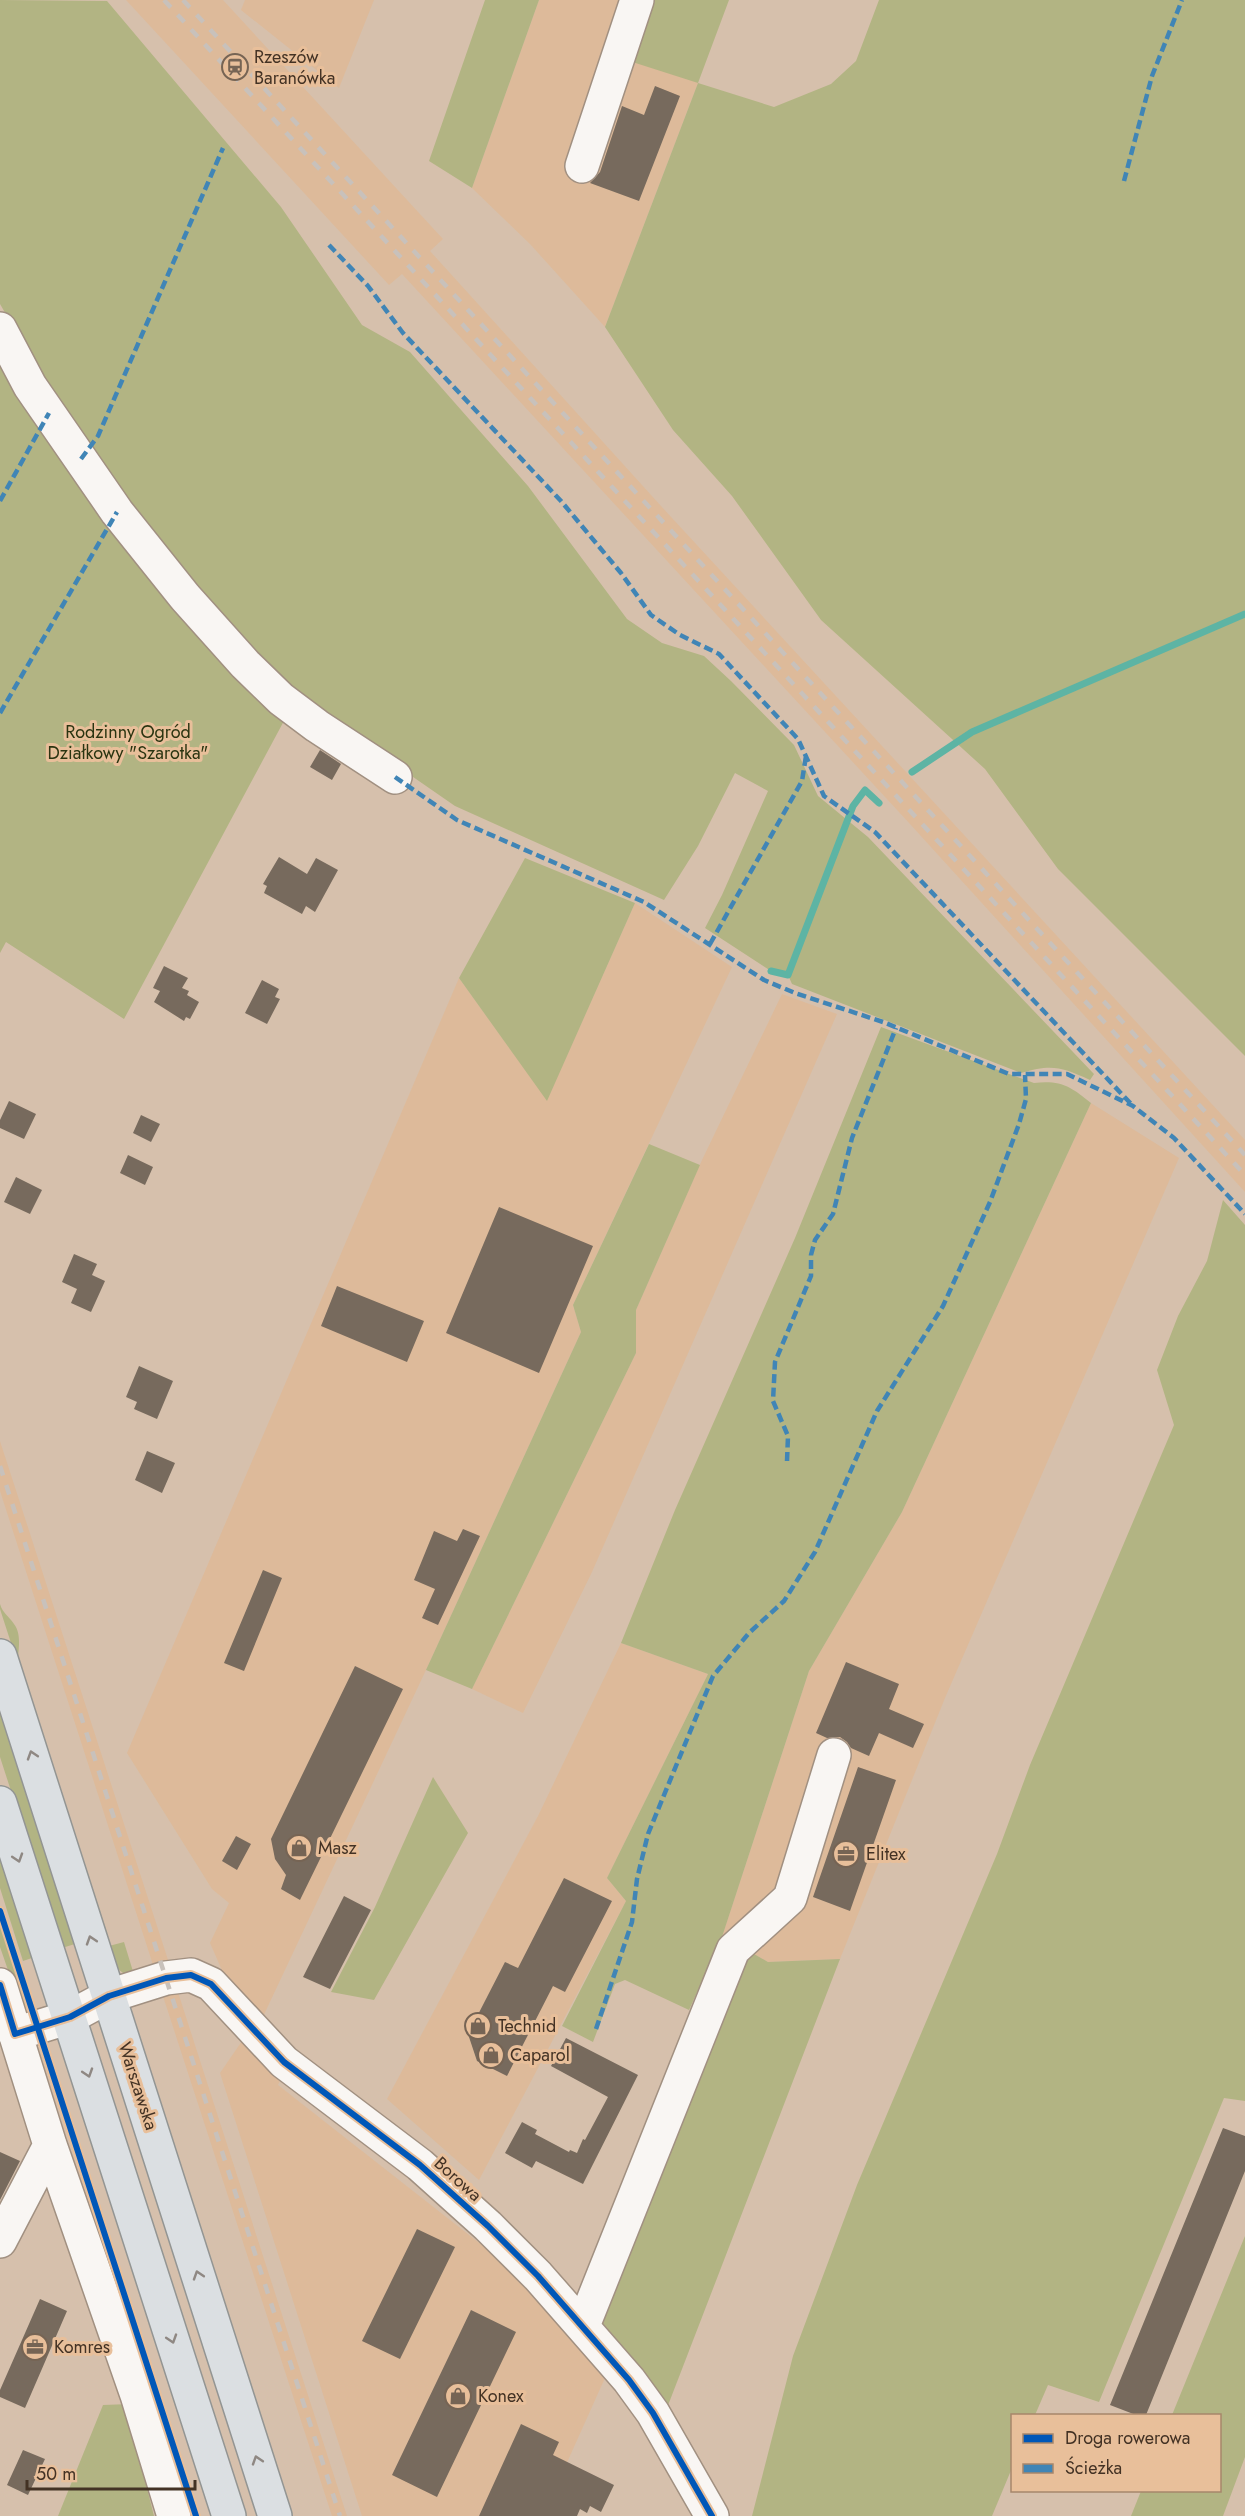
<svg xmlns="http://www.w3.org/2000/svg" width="1245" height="2516" viewBox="0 0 1245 2516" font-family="Jost,sans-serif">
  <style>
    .built { fill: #ddba9a }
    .green { fill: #b2b483 }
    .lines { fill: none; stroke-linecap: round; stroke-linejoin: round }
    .stream { stroke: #5db4a4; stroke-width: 7 }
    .building { fill: #776a5d }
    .minor-casing { stroke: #a19081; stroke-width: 36 }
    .major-casing { stroke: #939593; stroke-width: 36 }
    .minor { stroke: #f9f6f3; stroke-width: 33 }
    .major { stroke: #dbdfe2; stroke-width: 33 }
    .rail { stroke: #c8c1bb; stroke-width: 4.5; stroke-dasharray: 10 10; stroke-linecap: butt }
    .quiet { stroke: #4085b6; stroke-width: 4.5; stroke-dasharray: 9 4.5; stroke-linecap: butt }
    .cycleway-casing { stroke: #e8bf9a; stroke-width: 10 }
    .cycleway { stroke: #0057b8; stroke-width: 6 }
    .oneway { stroke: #8f8883 }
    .labels { text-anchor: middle; stroke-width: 6; stroke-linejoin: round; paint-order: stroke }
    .poi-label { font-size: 18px; fill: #433224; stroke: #e8bf9a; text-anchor: start }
    .park-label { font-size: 18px; fill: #2a3411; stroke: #e8bf9a }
    .street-label { font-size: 18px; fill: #433224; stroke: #e8bf9a }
  </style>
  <rect width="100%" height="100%" fill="#d6c0ac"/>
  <!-- built -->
  <path class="built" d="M126 0H223L443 239 430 251 661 506 1245 1140V1192L910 824 402 274 389 285Z
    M245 0H374L339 88 241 10Z
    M539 0H642L698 83 605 327 530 244 472 188Z
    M635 903 732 967 573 1305 581 1332 426 1670 261 2021 224 1975 210 1943 229 1903 212 1889 127 1753 459 978 547 1100Z
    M782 994 837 1014 592 1572 523 1713 472 1689 636 1353V1310L702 1160Z
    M1091 1103 1179 1158 945 1698 840 1959 768 1962 722 1937 809 1671 902 1512Z
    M0 1441 170 1966 155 1971 0 1491Z
    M621 1643 708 1674 607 1878 626 1901 479 2180 387 2099 538 1816Z
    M176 1986 214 2104 347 2516H332L161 1990Z
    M242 2041 282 2077 278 2085 492 2253 609 2369 543 2516H362L220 2073Z"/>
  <!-- green -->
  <path class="green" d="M0 0 107 1 281 207 362 325 410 352 528 486 627 619 662 643 704 656 731 681 794 745 818 796 868 837 1094 1074 1090 1080C1061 1067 1052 1064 1021 1073L792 984 788 975 771 971 705 928 722 895 768 791 735 773 698 846 664 900 455 806 390 761 265 665 218 622 83 447 0 304Z
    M485 0H539L472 188 429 161Z
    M643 0H729L698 83 774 107 831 84 856 61 879 0H1245V1056L1058 869 985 769 821 620 732 496 673 430 605 327 698 83 623 59Z
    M0 364 285 719 124 1019 6 942 0 953Z
    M525 858 635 903 547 1101 459 978Z
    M881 1027 1034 1083C1062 1080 1071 1087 1091 1103L902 1512 809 1671 722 1937 689 2010 625 1980 615 1984 593 2042 562 2026 626 1901 607 1878 708 1674 621 1643 675 1510 795 1238Z
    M649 1144 700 1165 636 1310V1353L472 1689 426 1670 581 1332 573 1305Z
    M1223 1200 1245 1225V2101L1224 2098 1099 2402 1048 2385 1035 2415 1012 2416V2468L992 2516H752L793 2356 857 2185 997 1854 1030 1765 1174 1425 1157 1370 1178 1316 1207 1261Z
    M0 1604C3 1614 9 1616 14 1624 21 1633 19 1646 18 1657L107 1933 105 1934 0 1609Z
    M0 1702 78 1943 62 1948 0 1757Z
    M433 1777 468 1833 374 2000 331 1992 375 1907Z
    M0 1845 35 1957 23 1961 0 1888Z
    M0 1923 27 2008 18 1999 0 1947Z
    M124 1942 135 1978C116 1973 114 1963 109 1946Z
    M747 1950 768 1962 840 1959 667 2408 595 2323Z
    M1245 2236V2457L1223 2516H1131L1141 2491 1220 2490V2416L1172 2415Z
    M130 2404 135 2441 154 2516H58L103 2405Z"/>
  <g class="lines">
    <!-- stream -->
    <path class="stream" d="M912 772 972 732 1245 614
      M771 971 788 975 853 806 865 790 879 803"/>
  </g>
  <!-- building -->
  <path class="building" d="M655 86 680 96 639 201 590 183 600 172 622 106 644 115Z
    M320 750 341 764 332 780 310 767Z
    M279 857 307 874 316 858 338 870 315 912 306 906 302 914 264 893 267 886 263 884Z
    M164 966 188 978 182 988 189 991 187 995 199 1002 190 1019 186 1017 184 1021 154 1002 160 991 153 988Z
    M262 980 279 989 275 997 280 999 267 1024 245 1013Z
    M9 1101 36 1114 24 1139 0 1128V1120Z
    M141 1115 160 1124 151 1142 133 1133Z
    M128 1155 153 1167 145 1185 120 1173Z
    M16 1177 42 1190 30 1214 4 1202Z
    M499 1207 593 1246 539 1373 446 1333Z
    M74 1254 97 1264 92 1275 105 1281 91 1312 71 1303 77 1289 62 1282Z
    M337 1286 424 1321 407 1362 321 1326Z
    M139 1366 173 1381 157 1419 134 1409 137 1402 126 1397Z
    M147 1451 175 1463 162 1493 135 1480Z
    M463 1529 480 1536 438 1625 422 1618 435 1589 414 1580 434 1531 457 1541Z
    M263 1570 282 1578 244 1671 224 1663Z
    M846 1662 899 1684 889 1709 924 1724 913 1748 879 1733 869 1756 851 1748 847 1742 840 1737 827 1738 816 1733Z
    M355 1666 403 1689 300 1900 281 1889 286 1875 275 1859 271 1839Z
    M858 1767 896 1780 850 1911 813 1897Z
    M236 1836 251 1844 237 1870 222 1861Z
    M564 1878 612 1901 565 1992 553 1986 507 2076 477 2061 468 2034 505 1962 518 1968Z
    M344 1896 371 1910 330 1989 303 1977Z
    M566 2038 638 2075 583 2184 536 2161 532 2168 505 2153 522 2122 537 2130 535 2134 569 2152 570 2150 577 2153 583 2139 585 2140 608 2097 551 2066Z
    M1223 2128 1245 2136V2171L1146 2415H1136L1110 2405Z
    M0 2152 20 2161 0 2200Z
    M417 2229 455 2247 400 2359 362 2341Z
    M40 2299 67 2311 25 2408 0 2397V2390Z
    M471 2310 516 2332 437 2497 392 2475Z
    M521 2424 559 2442 553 2455 614 2485 601 2512 590 2506 587 2513 580 2509 577 2516H479Z
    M23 2450 45 2459 28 2495 7 2485Z"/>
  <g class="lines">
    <defs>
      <path id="minor" d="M582 166 637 0
        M0 329 30 386 117 512 185 597 245 664 281 699 317 726 395 777
        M0 1985 50 2145 137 2395 174 2516
        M15 2034 70 2017 109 1996 166 1978 191 1975 211 1984 284 2062 420 2165 488 2226 538 2276 629 2380 653 2413 712 2516
        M0 2241 50 2145
        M583 2326 733 1950 790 1898 834 1755"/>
      <path id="major" d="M0 1656 275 2516
        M0 1803 229 2516"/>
    </defs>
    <!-- minor casing -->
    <use href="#minor" class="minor-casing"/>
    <!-- major casing -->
    <use href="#major" class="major-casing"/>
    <!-- minor -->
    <use href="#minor" class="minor"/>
    <!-- major -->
    <use href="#major" class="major"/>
    <!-- rail -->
    <path class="rail" d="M164 0 1245 1175
      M183 0 1245 1155
      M0 1466 340 2516"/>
    <!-- quiet -->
    <path class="quiet" d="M1124 181 1152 76 1182 0
      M329 245 368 286 403 333 561 501 621 573 651 615 680 635 719 654 798 739 824 796 875 832 1133 1106
      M81 459 98 436 223 148
      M0 501 49 413
      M0 713 117 512
      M395 777 457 820 644 902 764 980 795 993 883 1022 1009 1074H1067L1133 1106 1174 1138 1245 1214
      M710 944 802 781 806 756
      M787 1461 788 1436 773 1401 775 1362 811 1276V1255L815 1240 833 1214 852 1138 896 1028
      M596 2029 632 1922 637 1879 648 1834 713 1676 749 1633 784 1601 815 1552 877 1411 943 1306 990 1202 1019 1124 1026 1099 1025 1075"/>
    <defs>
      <path id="cycleway" d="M0 1911 196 2516
        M0 1985 15 2034 70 2017 109 1996 166 1978 191 1975 211 1984 284 2062 420 2165 488 2226 538 2276 629 2380 653 2413 712 2516"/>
    </defs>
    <!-- cycleway casing -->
    <use href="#cycleway" class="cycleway-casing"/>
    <!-- cycleway -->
    <use href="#cycleway" class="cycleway"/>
  </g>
  <!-- one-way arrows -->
  <defs><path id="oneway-chevron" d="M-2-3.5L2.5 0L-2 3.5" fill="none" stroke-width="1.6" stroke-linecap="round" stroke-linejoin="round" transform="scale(1.5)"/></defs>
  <g class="oneway">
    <use href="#oneway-chevron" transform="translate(32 1755) rotate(-108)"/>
    <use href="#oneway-chevron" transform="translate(18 1858) rotate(72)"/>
    <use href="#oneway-chevron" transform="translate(91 1940) rotate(-108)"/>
    <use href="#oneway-chevron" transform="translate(88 2073) rotate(72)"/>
    <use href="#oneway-chevron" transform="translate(198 2275) rotate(-108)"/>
    <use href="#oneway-chevron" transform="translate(172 2339) rotate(72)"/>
    <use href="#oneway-chevron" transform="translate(257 2460) rotate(-108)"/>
  </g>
  <!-- icons -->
  <defs>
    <symbol id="station-ring" viewBox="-11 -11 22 22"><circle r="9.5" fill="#e8bf9a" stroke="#766454" stroke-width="1.5"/><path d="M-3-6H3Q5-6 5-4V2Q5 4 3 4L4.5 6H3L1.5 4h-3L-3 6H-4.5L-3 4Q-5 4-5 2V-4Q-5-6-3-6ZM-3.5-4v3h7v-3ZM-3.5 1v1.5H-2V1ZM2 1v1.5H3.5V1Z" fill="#766454"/></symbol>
    <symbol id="shop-ring" viewBox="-11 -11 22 22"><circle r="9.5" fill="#e8bf9a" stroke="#766454" stroke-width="1.5"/><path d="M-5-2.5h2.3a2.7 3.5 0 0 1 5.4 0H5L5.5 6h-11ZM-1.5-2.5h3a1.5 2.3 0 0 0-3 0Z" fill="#766454"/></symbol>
    <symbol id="office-ring" viewBox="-11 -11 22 22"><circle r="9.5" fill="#e8bf9a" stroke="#766454" stroke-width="1.5"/><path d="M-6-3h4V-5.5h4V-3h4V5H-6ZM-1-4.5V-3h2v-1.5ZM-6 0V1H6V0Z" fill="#766454"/></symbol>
  </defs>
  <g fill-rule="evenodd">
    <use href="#station-ring" x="220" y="52" width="30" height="30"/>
    <use href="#shop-ring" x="284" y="1833" width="30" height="30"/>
    <use href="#office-ring" x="831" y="1839" width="30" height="30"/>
    <use href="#shop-ring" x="463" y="2011" width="30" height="30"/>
    <use href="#shop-ring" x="476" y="2040" width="30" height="30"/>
    <use href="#office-ring" x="20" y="2332" width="30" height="30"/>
    <use href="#shop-ring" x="443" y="2381" width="30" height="30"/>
  </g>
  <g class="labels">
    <!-- poi labels -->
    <g class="poi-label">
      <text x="254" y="63">Rzeszów<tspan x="254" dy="21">Baranówka</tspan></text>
      <text x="318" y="1854">Masz</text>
      <text x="866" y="1860">Elitex</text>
      <text x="498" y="2032">Technid</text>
      <text x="510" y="2061">Caparol</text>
      <text x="54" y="2353">Komres</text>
      <text x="478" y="2402">Konex</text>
    </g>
    <!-- park labels -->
    <g class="park-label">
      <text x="128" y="738">Rodzinny Ogród<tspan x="128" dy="21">Działkowy "Szarotka"</tspan></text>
    </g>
    <!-- street labels -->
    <g class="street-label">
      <text transform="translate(138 2086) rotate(72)" y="6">Warszawska</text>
      <text transform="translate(458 2179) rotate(42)" y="6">Borowa</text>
    </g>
  </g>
  <!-- legend -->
  <rect x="1011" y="2414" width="210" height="78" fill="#e8bf9a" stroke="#a6876b" stroke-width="1.5"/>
  <rect x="1023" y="2434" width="30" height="9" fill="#0057b8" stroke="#a6876b" stroke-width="1.5"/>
  <text x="1065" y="2444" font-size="18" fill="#433224">Droga rowerowa</text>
  <rect x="1023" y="2464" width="30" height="9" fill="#4085b6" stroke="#a6876b" stroke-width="1.5"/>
  <text x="1065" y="2474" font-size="18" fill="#433224">Ścieżka</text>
  <!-- scale -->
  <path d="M27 2480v9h168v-9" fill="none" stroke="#433224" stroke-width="3"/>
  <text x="36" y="2480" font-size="18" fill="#433224" stroke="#e8bf9a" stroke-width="4.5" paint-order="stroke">50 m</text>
</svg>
